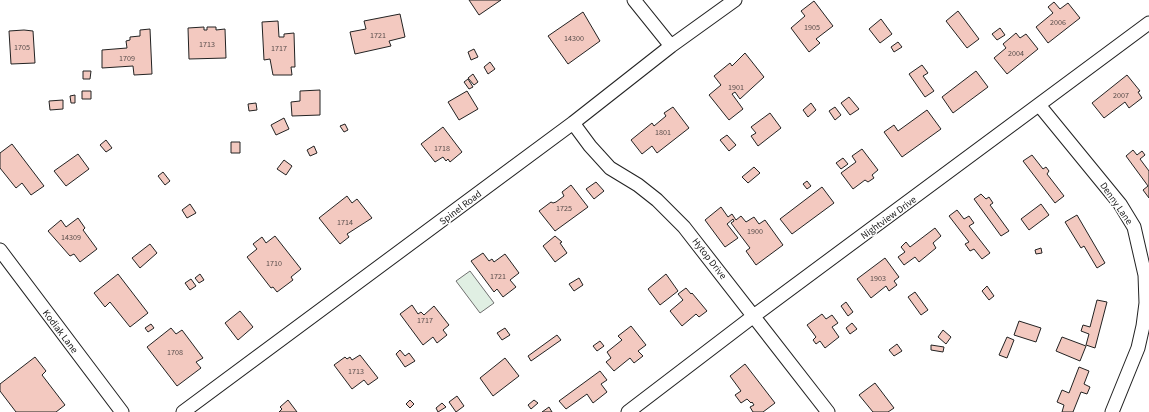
<svg xmlns="http://www.w3.org/2000/svg" width="1149" height="412" viewBox="0 0 1149 412" font-family="'Source Sans 3',sans-serif">
  <style>
    .grass { fill: #e0efe3; stroke: #6f6f6f }
    .building { fill: #f3c9c0; stroke: #222 }
    .lines { fill: none; stroke-linecap: round; stroke-linejoin: round }
    .street-casing { stroke: #222; stroke-width: 15 }
    .street { stroke: #fff; stroke-width: 13 }
    .labels { text-anchor: middle; stroke-width: 3; stroke-linejoin: round; paint-order: stroke }
    .number-label { font-size: 8px; fill: #564c4a }
    .street-label { font-size: 10px; fill: #222; stroke: #fff }
  </style>
  <rect width="100%" height="100%" fill="#fff"/>
  <!-- grass -->
  <path class="grass" d="M470 271 494 303 480 313 456 281Z"/>
  <!-- building -->
  <path class="building" d="M469 0H501L479 15Z
    M814 1 833 26 816 39 820 43 809 52 791 28 805 16 801 11Z
    M1054 2 1060 9 1068 3 1080 18 1048 43 1036 27 1053 13 1048 7Z
    M958 11 979 39 967 48 946 21Z
    M583 12 600 41 568 64 548 36Z
    M400 14 405 37 389 41 391 46 355 54 350 32 366 29 364 21Z
    M881 19 892 34 880 43 869 29Z
    M278 21 279 37H284V34L294 33 295 67H291L292 75H273L270 59 264 60 262 22Z
    M204 27V30H207V27H216V30L225 29 226 58 189 59 188 28Z
    M1000 28 1005 35 997 40 992 34Z
    M150 29 152 74 134 75 133 66 102 68V50L127 48 126 41 130 40V37L140 36V30Z
    M24 30 33 31 35 63 11 64 9 31Z
    M1016 33 1020 38 1026 34 1038 49 1007 74 994 58 1006 48 1003 44Z
    M898 42 902 47 894 52 891 47Z
    M474 49 478 57 471 60 468 52Z
    M745 53 764 77 740 99 735 92 732 94 743 109 729 120 709 95 721 85 714 76 730 63 732 66Z
    M490 62 495 69 488 74 484 67Z
    M922 65 928 73 923 76 934 91 925 97 909 74Z
    M83 71H91L90 79H83Z
    M976 71 988 87 953 113 942 97Z
    M473 74 478 82 474 85 468 78Z
    M1127 75 1140 91 1138 92 1142 98 1129 108 1125 102 1104 118 1092 103Z
    M468 79 473 87 469 89 464 82Z
    M320 90V115L292 116 291 102 300 101V91Z
    M82 91H91V99H82Z
    M467 91 478 109 459 120 448 102Z
    M75 95V103H71L70 96Z
    M849 97 859 109 850 115 841 103Z
    M63 100V109L50 110 49 101Z
    M256 103 257 110 249 111 248 104Z
    M811 103 816 110 808 117 803 110Z
    M673 107 689 128 657 153 652 146 642 154 631 140 652 123 654 126 666 116 664 113Z
    M835 107 841 115 835 120 829 111Z
    M927 110 941 129 902 157 884 132 894 125 898 131Z
    M770 113 781 128 758 146 751 136 756 133 751 127Z
    M284 118 289 129 276 135 271 125Z
    M345 124 348 130 344 132 340 126Z
    M443 127 462 152 450 162 448 159 446 161 443 157 435 162 421 144Z
    M727 135 736 145 729 151 720 140Z
    M106 140 112 148 106 152 100 145Z
    M231 142H240V153H231Z
    M12 144 44 186 31 195 22 183 16 188 0 168V153Z
    M314 146 317 153 310 156 307 150Z
    M862 149 878 170 872 175 874 178 868 182 865 180 853 189 841 173 856 162 852 156Z
    M1133 150 1137 155 1142 151 1145 155 1140 159 1149 171V198L1143 190 1148 186 1126 156Z
    M78 154 89 169 66 186 54 171Z
    M1032 155 1043 169 1046 167 1049 171 1047 174 1064 196 1055 203 1023 161Z
    M843 158 848 164 841 169 836 163Z
    M284 160 292 166 286 175 277 169Z
    M754 167 760 173 748 183 742 177Z
    M163 172 170 181 165 185 158 176Z
    M807 181 811 186 807 189 803 184Z
    M596 182 604 191 594 199 586 189Z
    M571 185 588 207 555 231 539 211 551 202 553 203 556 202 564 196 562 192Z
    M822 187 834 203 792 234 780 219Z
    M981 194 986 199 989 197 993 203 990 205 1009 231 1001 236 974 199Z
    M347 196 352 203 357 199 372 218 347 234 349 237 340 244 319 218Z
    M190 204 196 213 187 218 182 210Z
    M1041 204 1049 215 1029 230 1021 219Z
    M721 207 728 217 732 214 736 220 741 216 746 222 754 217 759 224 765 220 783 245 756 265 746 251 750 248 731 223 734 221 733 219 727 224 738 238 725 247 705 220Z
    M957 210 964 219 969 216 974 223 969 226 990 253 982 259 974 249 970 251 965 244 969 242 949 216Z
    M1077 215 1105 263 1097 268 1084 246 1081 248 1065 222Z
    M78 218 85 228 83 230 97 249 80 262 74 254 70 256 48 231 61 220 66 227Z
    M935 228 941 236 933 243 936 248 919 262 915 257 904 265 898 257 905 252 901 247 906 242 910 247Z
    M275 236 301 269 291 277 293 280 277 292 273 287 271 288 247 257 257 249 253 244 262 237 266 243Z
    M555 236 562 242 560 243 567 253 555 262 543 246Z
    M150 244 157 253 140 268 132 258Z
    M1041 248 1042 253 1036 254 1035 250Z
    M483 253 489 261 492 259 494 262 505 254 519 273 510 280 516 287 503 297 497 289 494 292 471 261Z
    M885 258 899 277 894 281 897 285 889 291 886 286 871 298 857 279Z
    M118 274 148 313 130 327 110 302 105 307 94 293Z
    M200 274 204 280 199 283 195 278Z
    M666 274 678 291 660 305 648 289Z
    M579 278 583 285 574 291 569 284Z
    M191 279 196 286 190 290 185 283Z
    M987 286 994 296 989 300 982 291Z
    M686 288 691 294 692 293 707 311 699 317 696 314 682 326 670 311 683 300 678 294Z
    M915 292 928 310 921 315 908 297Z
    M1097 300 1107 302 1095 348 1086 345 1089 334 1081 331 1083 325 1090 327Z
    M846 302 853 312 848 316 841 306Z
    M412 305 418 314 421 312 424 315 434 306 449 325 443 330 447 335 437 343 433 337 423 345 400 314Z
    M240 311 253 327 238 340 225 323Z
    M822 314 826 319 832 315 838 323 832 327 839 337 825 348 820 341 816 344 813 340 816 337 807 325Z
    M1019 321 1041 328 1036 342 1014 335Z
    M852 323 857 329 850 334 846 328Z
    M151 324 154 328 148 332 145 328Z
    M631 326 646 345 638 351 643 356 634 363 630 358 614 371 606 362 611 358 607 352 622 340 618 336Z
    M171 328 176 334 182 330 203 358 196 362 201 368 177 386 147 347Z
    M505 328 510 335 502 340 497 333Z
    M943 330 951 337 946 344 938 337Z
    M557 335 561 340 531 361 528 356Z
    M1007 337 1014 340 1007 358 999 355Z
    M1062 337 1086 346 1080 361 1056 351Z
    M600 341 604 346 597 351 593 346Z
    M897 344 902 351 894 356 889 350Z
    M931 345 944 347 943 352 931 350Z
    M400 350 405 356 409 353 415 361 405 367 396 354Z
    M360 355 378 378 368 385 364 380 352 389 334 365 345 357 347 359 350 357 352 360Z
    M35 357 46 371 42 375 65 405 56 412H16L0 391V384Z
    M505 358 519 376 493 396 480 378Z
    M745 364 775 403 763 412H753L750 407 754 405 752 402 751 403 747 399 741 403 735 395 741 391 730 376Z
    M1079 367 1089 371 1084 384 1090 387 1087 394 1081 392 1073 412H1062L1064 405 1057 402 1062 390 1069 393Z
    M600 371 607 380 601 384 607 392 593 403 587 394 566 409 559 401Z
    M875 383 894 408 888 412H873L859 395Z
    M457 396 464 406 456 412 449 402Z
    M288 400 297 412H279L282 409 280 407Z
    M410 400 414 404 410 408 406 404Z
    M534 400 538 403 531 409 528 405Z
    M442 403 446 407 438 412 436 408Z
    M549 407 552 412H542Z"/>
  <g class="lines">
    <defs>
      <path id="street" d="M634 0 671 46
        M1039 105 1120 204 1134 227 1145 275 1146 303 1143 326 1138 348 1112 412
        M573 123 590 146 610 168 638 185 657 200 684 227 828 412
        M0 250 122 412
        M183 412 573 123 671 46 735 0
        M628 412 755 315 1149 23"/>
    </defs>
    <!-- street casing -->
    <use href="#street" class="street-casing"/>
    <!-- street -->
    <use href="#street" class="street"/>
  </g>
  <g class="labels">
    <!-- number labels -->
    <g class="number-label">
      <text x="1058" y="25">2006</text>
      <text x="812" y="30">1905</text>
      <text x="378" y="38">1721</text>
      <text x="574" y="41">14300</text>
      <text x="207" y="47">1713</text>
      <text x="22" y="50">1705</text>
      <text x="279" y="51">1717</text>
      <text x="1016" y="56">2004</text>
      <text x="127" y="61">1709</text>
      <text x="736" y="90">1901</text>
      <text x="1121" y="98">2007</text>
      <text x="663" y="135">1801</text>
      <text x="442" y="151">1718</text>
      <text x="564" y="211">1725</text>
      <text x="345" y="225">1714</text>
      <text x="755" y="234">1900</text>
      <text x="71" y="240">14309</text>
      <text x="274" y="266">1710</text>
      <text x="498" y="279">1721</text>
      <text x="878" y="281">1903</text>
      <text x="425" y="323">1717</text>
      <text x="175" y="355">1708</text>
      <text x="356" y="374">1713</text>
    </g>
    <!-- street labels -->
    <g class="street-label">
      <text transform="translate(1117 203) rotate(55)" y="4">Denny Lane</text>
      <text transform="translate(460 207) rotate(-37)" y="4">Spinel Road</text>
      <text transform="translate(888 217) rotate(-36)" y="4">Nightview Drive</text>
      <text transform="translate(710 258) rotate(52)" y="4">Hytop Drive</text>
      <text transform="translate(61 331) rotate(53)" y="4">Kodiak Lane</text>
    </g>
  </g>
</svg>
